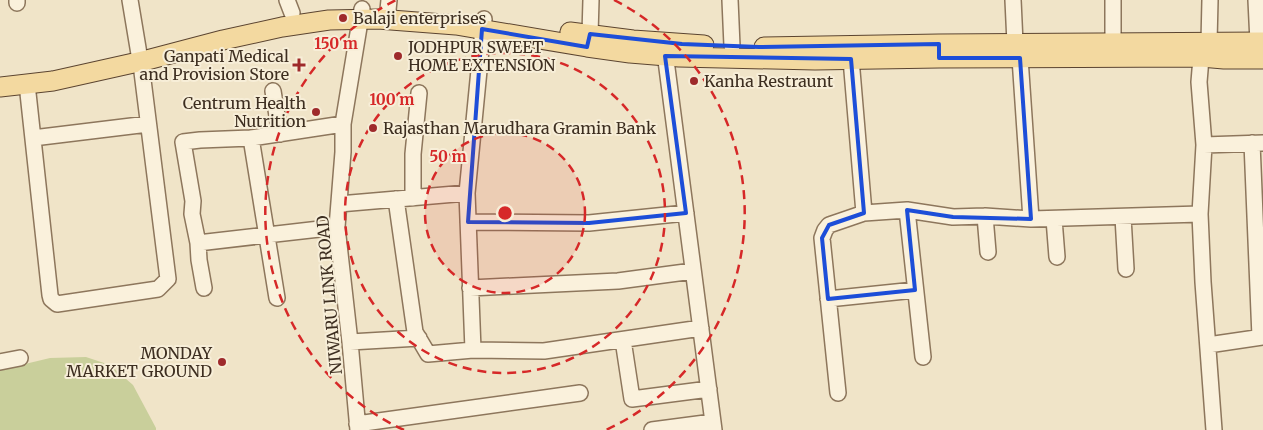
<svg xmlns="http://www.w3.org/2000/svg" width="1263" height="430" viewBox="0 0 1263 430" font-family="Merriweather,serif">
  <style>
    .green { fill: #c9cf9b }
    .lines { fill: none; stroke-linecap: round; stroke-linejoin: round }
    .minor-casing { stroke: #8d765c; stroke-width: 18 }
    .major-casing { stroke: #5b4430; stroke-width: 21 }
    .minor { stroke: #faf1dc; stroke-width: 15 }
    .major { stroke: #f3d9a0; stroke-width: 19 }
    .marked { fill: none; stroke: #1d4ed8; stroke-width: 4; stroke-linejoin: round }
    .ring { fill: none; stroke: #d62828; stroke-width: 2.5; stroke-dasharray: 9 6 }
    .poi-dot { fill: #9e2a2b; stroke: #f7eed8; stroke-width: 2 }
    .labels { text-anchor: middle; stroke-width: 4; stroke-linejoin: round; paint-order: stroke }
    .poi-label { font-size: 16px; fill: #3d2e20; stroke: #f7eed8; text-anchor: start }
    .street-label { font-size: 16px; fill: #3d2e20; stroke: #f7eed8 }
    .centre { fill: #d62828; stroke: #f7eed8; stroke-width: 2.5 }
    .ring-label { font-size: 15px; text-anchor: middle; font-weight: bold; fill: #d62828; stroke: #f7eed8; stroke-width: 4; stroke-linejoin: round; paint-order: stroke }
  </style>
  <rect width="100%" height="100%" fill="#f0e4c8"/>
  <!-- green -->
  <path class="green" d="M86 357 110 365 133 385 156 428V430H0V370L50 358Z"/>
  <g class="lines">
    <defs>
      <path id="minor" d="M17 0V3
        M287 0 292 13
        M730 0 732 46
        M1013 0 1015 43
        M1113 0V43
        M1256 0 1258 42
        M387 20 389 0
        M1209 42 1210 0
        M588 43 590 34 591 0
        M664 45 714 430
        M1202 46 1199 82 1204 145 1200 214 1203 282 1214 430
        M1020 58 1031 219
        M851 59 864 213
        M27 84 50 295 51 299 57 304 158 289 168 279 142 72 130 0
        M273 91 280 134
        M33 138 148 124
        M251 138 277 298
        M1252 143 1260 337
        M1204 145 1263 143
        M413 198V154L419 93
        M396 199 415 332 428 354 473 350 544 351 701 328
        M339 204 467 193
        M907 210 953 217 985 216 1031 219 1200 214
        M985 216 988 252
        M1123 217 1126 269
        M1054 219 1057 257
        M468 222 589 223 686 213
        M198 243 192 214 193 201 183 142 200 140 251 138 343 124
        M204 288 199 260 198 243 337 227
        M470 288 618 281 693 271
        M828 299 915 290
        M623 340 632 399 709 389
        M350 342 419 338
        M1208 345 1263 337
        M473 350 467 193 484 19
        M0 362 20 358
        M838 393 822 238 825 230 829 225 864 213 907 210 923 357
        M357 424 580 393
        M358 430 350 342 337 227 343 152V124L362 9
        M652 430 713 422"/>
      <path id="major" d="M570 32 633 40 704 45
        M764 47 939 44 1263 42
        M0 87 53 81 147 60 223 40 282 27 329 20 378 19 456 25 587 47 630 53 679 57 815 60 939 58 1201 57 1224 59H1263"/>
    </defs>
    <!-- minor casing -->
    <use href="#minor" class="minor-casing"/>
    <!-- major casing -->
    <use href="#major" class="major-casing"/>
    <!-- minor -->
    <use href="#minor" class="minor"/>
    <!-- major -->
    <use href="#major" class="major"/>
  </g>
  <!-- marked area -->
  <path class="marked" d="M482 29 587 47 590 34 682 44 759 47 939 44V58H1020L1031 219 953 217 907 210 915 290 828 299 822 238 829 225 864 213 851 59 665 56 686 213 589 223 468 222Z"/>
  <!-- distance rings -->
  <circle cx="505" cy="213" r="80" fill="#d62828" fill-opacity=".12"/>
  <g class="ring">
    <circle cx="505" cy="213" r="80"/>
    <circle cx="505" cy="213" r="160"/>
    <path d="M404 430A239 239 0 0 1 396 0M614 0A239 239 0 0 1 606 430"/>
  </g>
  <!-- markers -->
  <g class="poi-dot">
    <circle cx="343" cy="18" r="5"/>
    <circle cx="398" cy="56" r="5"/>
    <path d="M296.5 57.5h5v5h5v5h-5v5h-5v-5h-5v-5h5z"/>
    <circle cx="694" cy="81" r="5"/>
    <circle cx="316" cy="112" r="5"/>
    <circle cx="373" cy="128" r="5"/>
    <circle cx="222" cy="362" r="5"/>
  </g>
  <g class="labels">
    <!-- poi labels -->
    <g class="poi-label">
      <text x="353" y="24">Balaji enterprises</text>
      <text x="408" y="53">JODHPUR SWEET<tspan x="408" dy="18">HOME EXTENSION</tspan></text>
      <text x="289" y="62" text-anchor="end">Ganpati Medical<tspan x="289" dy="18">and Provision Store</tspan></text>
      <text x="704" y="87">Kanha Restraunt</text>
      <text x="306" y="109" text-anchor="end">Centrum Health<tspan x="306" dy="18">Nutrition</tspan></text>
      <text x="383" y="134">Rajasthan Marudhara Gramin Bank</text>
      <text x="212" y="359" text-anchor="end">MONDAY<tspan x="212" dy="18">MARKET GROUND</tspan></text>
    </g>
    <!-- street labels -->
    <g class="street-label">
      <text transform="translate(329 295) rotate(-95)" y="6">NIWARU LINK ROAD</text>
    </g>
  </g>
  <circle cx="505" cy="213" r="8" class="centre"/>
  <g class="ring-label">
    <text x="336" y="49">150 m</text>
    <text x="392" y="105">100 m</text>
    <text x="448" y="162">50 m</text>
  </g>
</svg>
